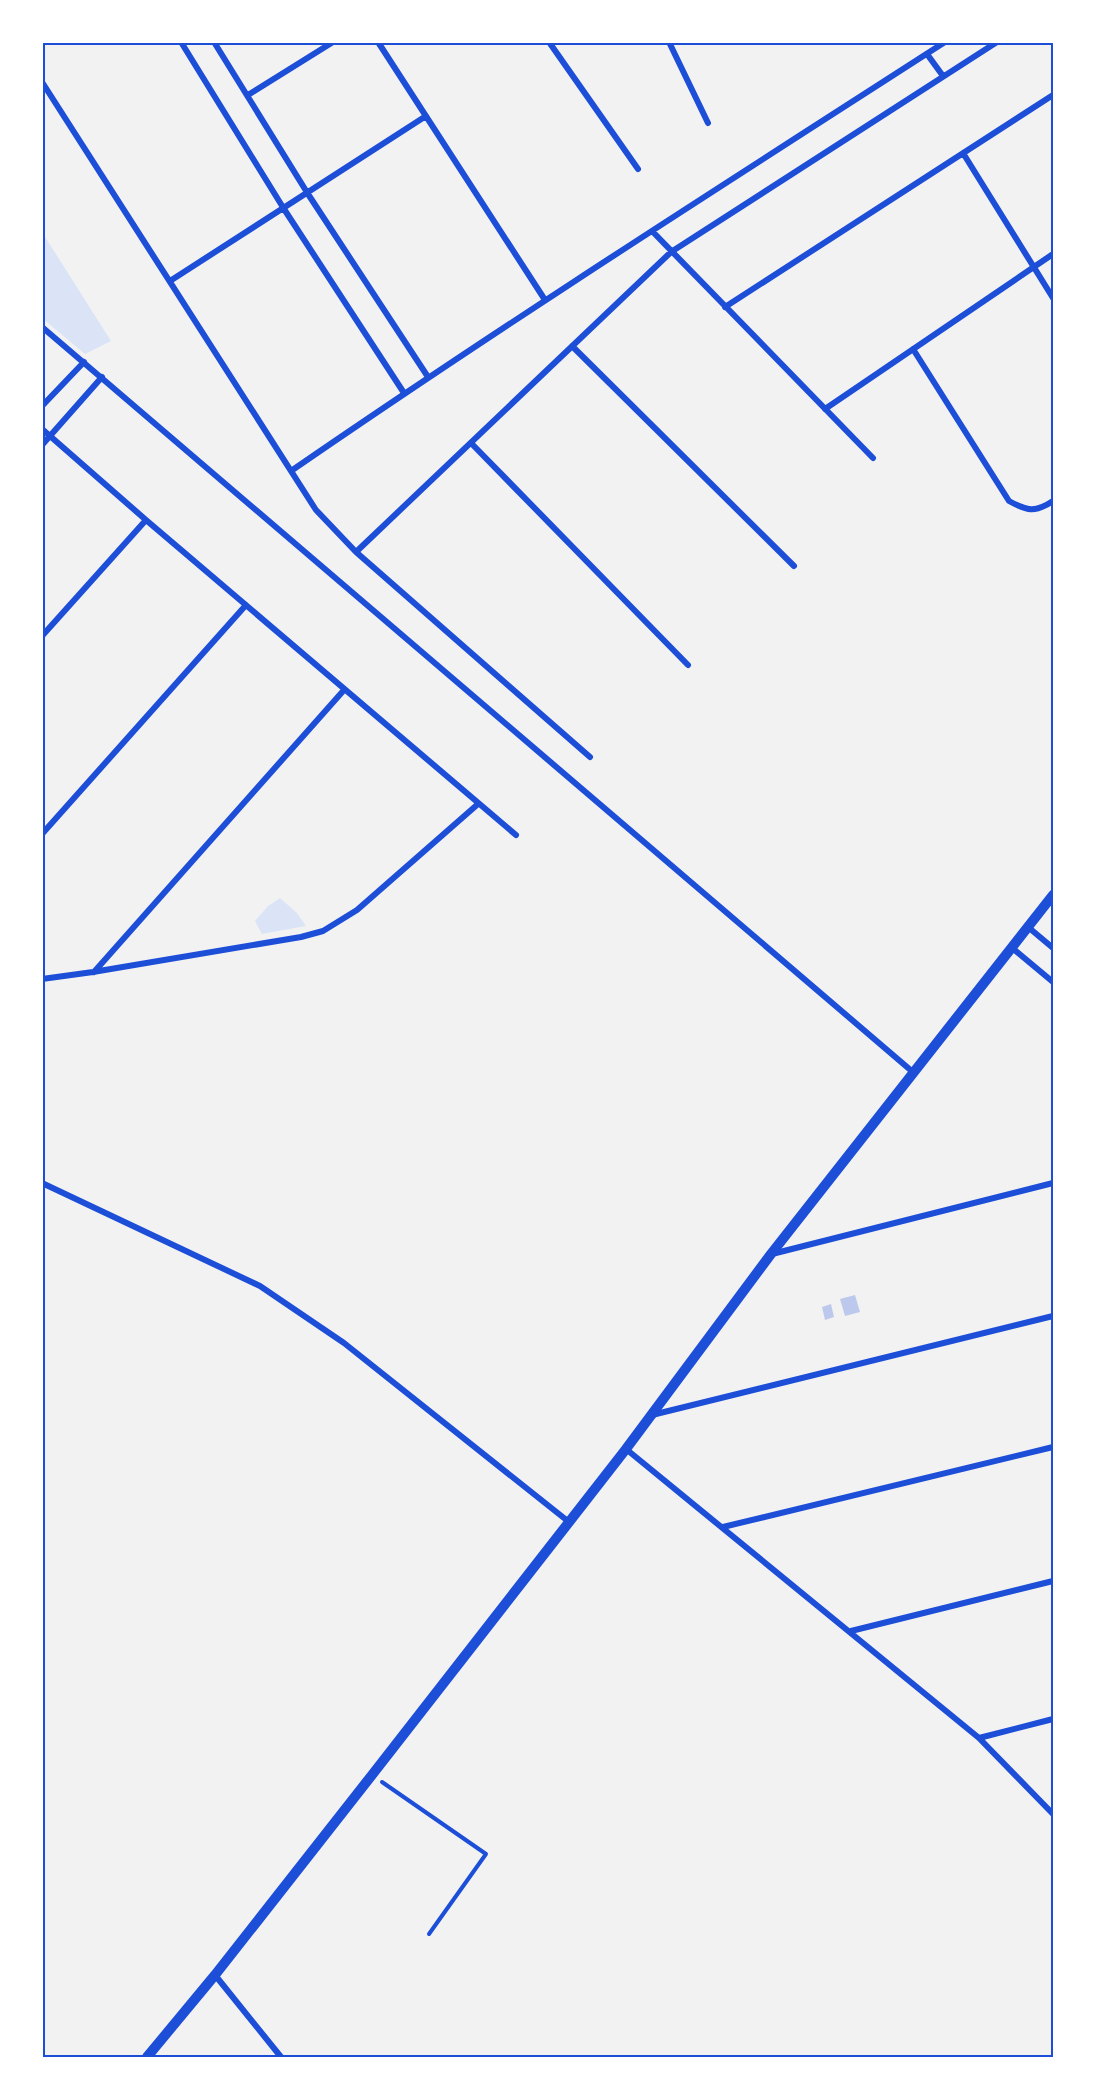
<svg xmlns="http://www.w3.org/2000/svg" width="1095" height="2099" viewBox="0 0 1095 2099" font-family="Lora,serif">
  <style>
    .green { fill: #dbe4f7 }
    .building { fill: #bdc9ec }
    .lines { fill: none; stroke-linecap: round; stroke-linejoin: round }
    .path { stroke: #1d4ed8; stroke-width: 4 }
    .minor { stroke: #1d4ed8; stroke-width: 6 }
    .tertiary { stroke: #1d4ed8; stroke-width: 10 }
    .neatline { fill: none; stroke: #1d4ed8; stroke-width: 2 }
  </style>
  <rect width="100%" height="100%" fill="#f2f2f2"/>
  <!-- green -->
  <path class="green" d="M42 232 111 341 85 354 42 318Z
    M280 898 297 913 306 926 262 934 255 921 268 906Z"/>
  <!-- building -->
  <path class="building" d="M855 1295 860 1312 845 1316 840 1299Z
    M831 1304 834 1317 825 1320 822 1307Z"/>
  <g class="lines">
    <!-- path -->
    <path class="path" d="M382 1782 486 1854 429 1934"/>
    <!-- minor -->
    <path class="minor" d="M181 42 284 209 404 393
      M214 42 308 194 428 377
      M378 42 545 300
      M549 42 638 169
      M669 42 708 123
      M927 54 943 76
      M42 82 316 510 356 552 590 757
      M248 95 333 42
      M963 153 1053 298
      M652 231 873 458
      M170 281 426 116
      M725 307 1053 95
      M42 327 914 1073
      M572 346 794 566
      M913 349 1009 501C1027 511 1035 513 1053 501
      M42 406 84 362
      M825 409 1053 254
      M42 429 146 520 516 835
      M471 443 688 665
      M42 445 102 377
      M291 471C506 323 726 183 945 42
      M356 552 671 252 997 42
      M42 636 146 520
      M42 834 246 605
      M1028 927 1053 948
      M1011 947 1053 982
      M94 972 344 690
      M42 979 93 972 301 937 323 931 357 910 478 804
      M42 1183 260 1286 344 1343 569 1522
      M772 1254 1053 1183
      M652 1415 1053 1316
      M626 1449 979 1738 1053 1814
      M723 1527 1053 1447
      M851 1631 1053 1581
      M979 1738 1053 1719
      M215 1975 281 2057"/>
    <!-- tertiary -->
    <path class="tertiary" d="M147 2057 215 1975 372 1775 626 1449 771 1254 1053 895"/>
  </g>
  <!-- border -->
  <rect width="1095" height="2099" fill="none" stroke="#ffffff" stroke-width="87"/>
  <rect x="44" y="44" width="1008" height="2012" class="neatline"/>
</svg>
